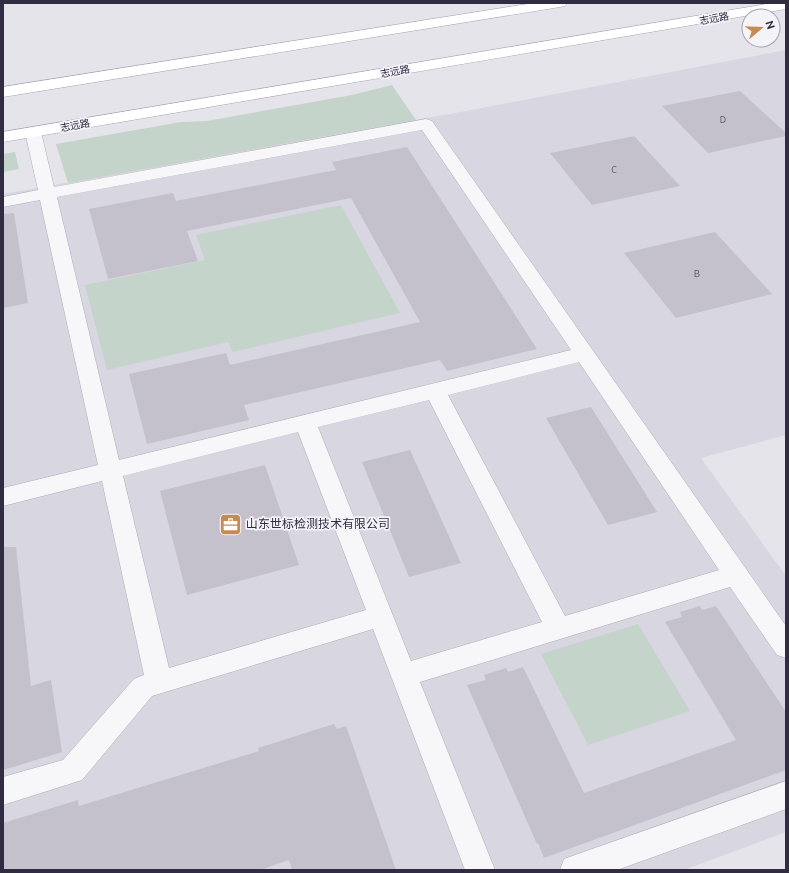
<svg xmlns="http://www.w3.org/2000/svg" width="789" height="873" viewBox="0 0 789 873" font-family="Ubuntu,'Noto Sans SC',sans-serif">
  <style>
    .built { fill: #d8d6e0 }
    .green { fill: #c5d4cb }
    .building { fill: #c4c1cd }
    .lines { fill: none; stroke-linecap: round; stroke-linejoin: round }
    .minor-casing { stroke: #afadb8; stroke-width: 1 }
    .major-casing { stroke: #a8a4b6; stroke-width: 1 }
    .minor { fill: #f7f6f9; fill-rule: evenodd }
    .major { fill: #fff; fill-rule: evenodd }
    .labels { text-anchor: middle; stroke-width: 3.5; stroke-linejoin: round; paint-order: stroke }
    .far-number-label { font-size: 9px; fill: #565165 }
    .far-street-label { font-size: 10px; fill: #322c42; stroke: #f4f3f8 }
    .number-label { font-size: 10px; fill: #565165 }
    .poi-label { font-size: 12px; fill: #322c42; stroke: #f4f3f8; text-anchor: start }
  </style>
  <rect width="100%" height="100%" fill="#e5e4eb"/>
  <!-- built -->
  <path class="built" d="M786 50V435L701 458 786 576V832L684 870H3V194L455 113Z"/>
  <!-- green -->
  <path class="green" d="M392 85 416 120 68 183 56 144 181 122 207 121 352 95Z
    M15 152 19 169 3 172V154Z
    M341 205 400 313 233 352 228 342 107 370 85 285 205 260 196 235Z
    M638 624 690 711 588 745 541 654Z"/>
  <!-- building -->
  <path class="building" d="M740 91 786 133V136L708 153 662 106Z
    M634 136 680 186 592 205 550 153Z
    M407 147 537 349 447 371 440 360 244 405 249 420 147 444 129 374 226 353 230 365 420 322 351 198 187 231 198 261 108 279 89 209 173 193 176 201 336 170 332 162Z
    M14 213 28 303 3 308V214Z
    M715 232 772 294 676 318 624 253Z
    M591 407 657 512 608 525 546 418Z
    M410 450 461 563 409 577 362 462Z
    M265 465 299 565 187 595 160 491Z
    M3 547H16L31 686 51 680 62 752 3 770Z
    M700 606 702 610 716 606 786 712V770L544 858 538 843 537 844 467 685 486 680 484 675 506 668 508 672 523 667 584 793 736 740 665 622 682 617 680 612Z
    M334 724 337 729 346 726 396 870H292L289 860 260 870H3V823L78 800 79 806 259 751 258 748Z"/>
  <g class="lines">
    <defs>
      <path id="minor" d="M426 119 432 121 786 626V658L777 655 730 587 420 682 495 870H465L373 629 152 696 82 780 3 805V777L63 760 134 679 144 675 102 481 3 506V488L98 465 40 200 3 207V197L38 190 25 132 27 129 33 127 39 129 41 132 54 187ZM422 130 571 350 119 460 57 197ZM579 362 719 570 565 616 448 395ZM429 400 542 622 411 661 318 427ZM298 432 366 610 169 668 123 476Z
        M786 781V809L617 870H560L564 859 575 855Z"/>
      <path id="major" d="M534 3H567L565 6 560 7 3 97V87Z
        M773 3H786V9L3 142V132Z"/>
    </defs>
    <!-- minor casing -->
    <use href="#minor" class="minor-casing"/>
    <!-- major casing -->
    <use href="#major" class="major-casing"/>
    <!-- minor -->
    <use href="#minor" class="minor"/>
    <!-- major -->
    <use href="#major" class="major"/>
  </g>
  <!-- icons -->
  <defs>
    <symbol id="office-square" viewBox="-11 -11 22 22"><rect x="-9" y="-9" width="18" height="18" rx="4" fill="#c88a51" stroke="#f4f3f8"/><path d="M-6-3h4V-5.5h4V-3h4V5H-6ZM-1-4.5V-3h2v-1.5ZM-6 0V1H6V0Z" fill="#fff"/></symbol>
  </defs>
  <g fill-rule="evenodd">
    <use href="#office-square" x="218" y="512" width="25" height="25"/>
  </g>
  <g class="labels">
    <!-- far-number labels -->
    <g class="far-number-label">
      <text x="723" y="123">D</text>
      <text x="614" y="173">C</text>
    </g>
    <!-- far-street labels -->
    <g class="far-street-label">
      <text transform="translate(714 18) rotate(-10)" y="4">志远路</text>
      <text transform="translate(395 71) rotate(-10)" y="4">志远路</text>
      <text transform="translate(75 125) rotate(-10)" y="4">志远路</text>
    </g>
    <!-- number labels -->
    <g class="number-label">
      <text x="697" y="277">B</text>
    </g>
    <!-- poi labels -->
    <g class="poi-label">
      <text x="246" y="528">山东世标检测技术有限公司</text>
    </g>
  </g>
  <!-- border -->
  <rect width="789" height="873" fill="none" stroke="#322c42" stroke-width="8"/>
  <!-- north arrow -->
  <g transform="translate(761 28) rotate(71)"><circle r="19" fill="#f4f3f8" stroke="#a6a3af"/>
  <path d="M0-3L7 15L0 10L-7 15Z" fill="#c88a51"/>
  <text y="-6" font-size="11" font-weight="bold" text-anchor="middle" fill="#322c42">N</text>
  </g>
</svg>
